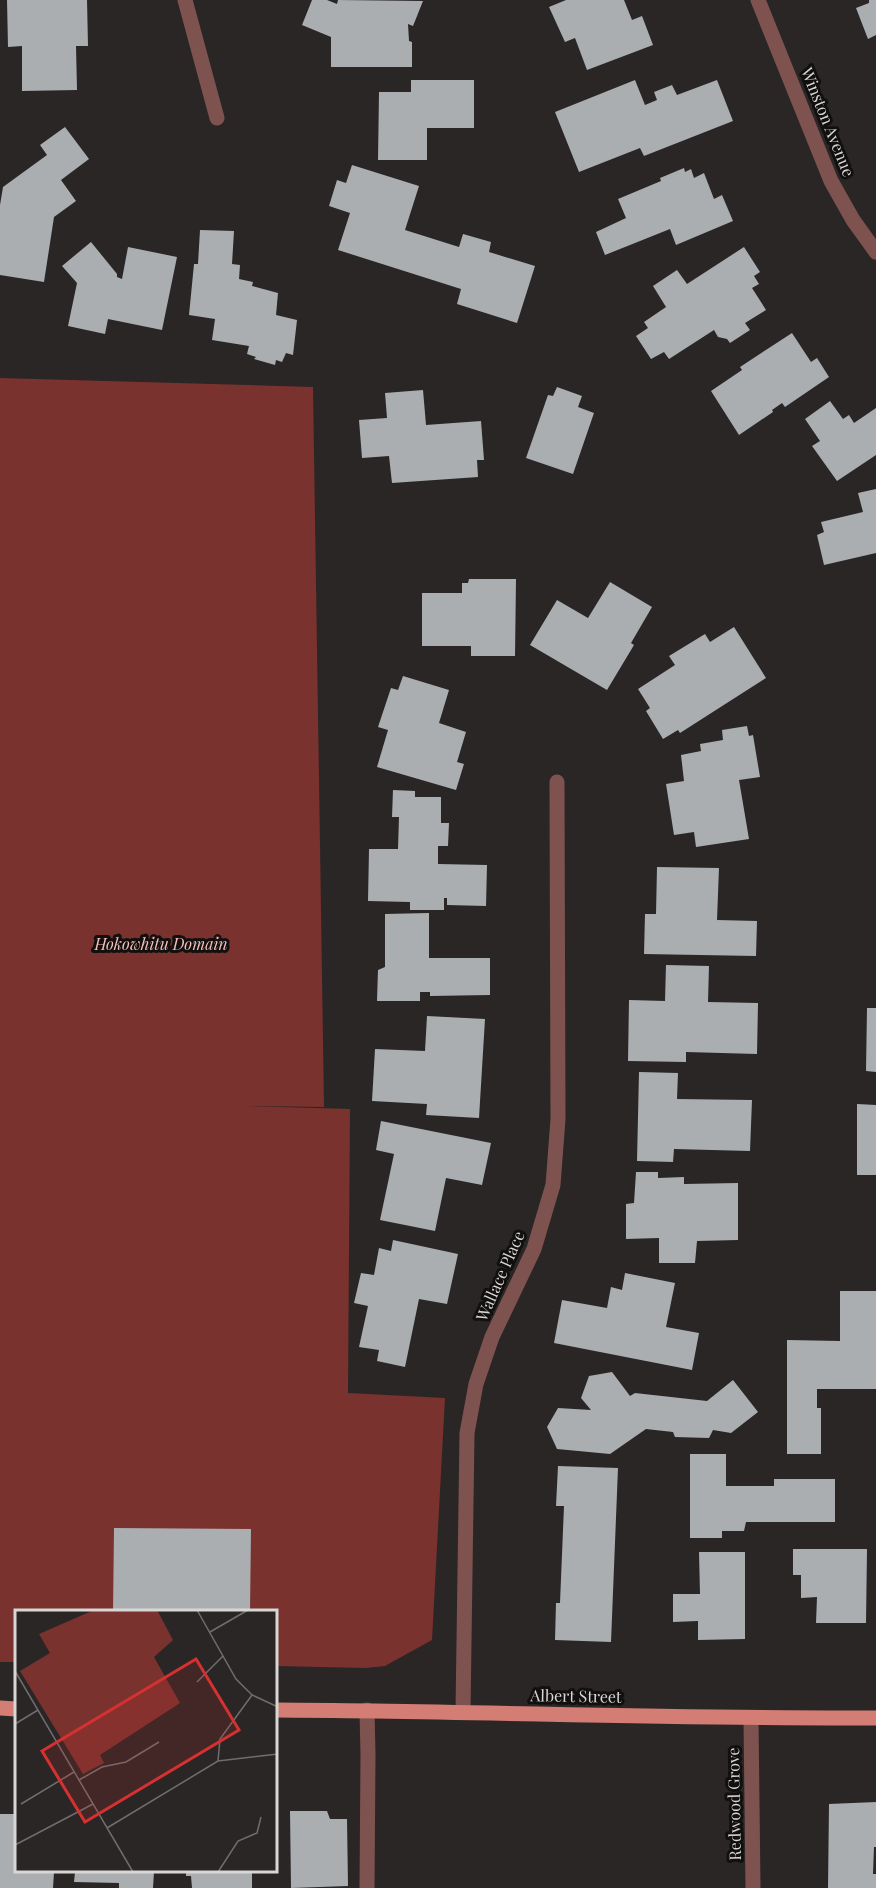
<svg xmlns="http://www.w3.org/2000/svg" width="876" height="1888" viewBox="0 0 876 1888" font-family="'Playfair Display',serif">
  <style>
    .green { fill: #79322e }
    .building { fill: #aaaeb1 }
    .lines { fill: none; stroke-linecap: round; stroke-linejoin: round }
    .minor { stroke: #7e534f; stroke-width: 15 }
    .major { stroke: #d37d75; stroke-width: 15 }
    .labels { text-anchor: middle; stroke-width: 6; stroke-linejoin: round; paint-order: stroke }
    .street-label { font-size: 16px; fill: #d9d7d6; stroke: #11100f }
    .park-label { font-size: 16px; font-style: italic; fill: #f7c0ba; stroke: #11100f }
    .inset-road { fill: none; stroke: #706d6c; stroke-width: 1.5 }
    .view { fill: #d63131; fill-opacity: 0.15; stroke: #d63131; stroke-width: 3 }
    .inset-edge { fill: none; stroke: #d9d7d6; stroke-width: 3 }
  </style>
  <rect width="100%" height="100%" fill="#2a2626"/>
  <!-- green -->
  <path class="green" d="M0 378 313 387 324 1107 247 1106 350 1109 348 1393 445 1398 432 1640 385 1666 366 1668 276 1666V1612H16V1662H0Z"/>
  <!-- building -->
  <path class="building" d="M7 0H87L88 46H76L77 90 22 91V46L8 47Z
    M312 0H327L337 4 338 0 423 1 413 26 408 24 409 41 412 42V67H331V37L302 25Z
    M566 0H624L632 20 642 16 653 45 587 70 575 38 565 42 549 7Z
    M869 0H876V35L868 39 856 8 869 3Z
    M411 80H474V128H427V160H378L379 92H411Z
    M635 80 645 105 657 100 654 92 672 85 677 95 717 80 733 121 644 156 640 148 579 172 555 112Z
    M65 127 89 159 61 180 76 201 54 217 44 282 0 275V205L3 187 47 155 40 145Z
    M352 165 419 186 405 230 459 247 463 234 491 242 489 252 535 266 517 323 457 304 461 289 338 250 350 213 329 206 337 180 346 183Z
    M684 168 685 172 691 169 694 178 704 173 714 199 722 195 733 221 676 245 670 229 605 255 596 232 626 218 618 199 661 181 660 178Z
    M200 230 234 231 232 264 240 265 239 279 253 282 252 286 278 293 276 315 297 320 293 355 286 353 282 362 276 360 275 365 254 359 256 357 247 354 249 346 212 340 215 319 189 315 194 264H198Z
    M91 242 117 274V277L122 279 128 247 177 257 162 330 108 319 105 334 68 326 77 283 62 266Z
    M744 247 760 272 754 276 759 284 752 288 766 310 745 323 750 330 730 343 727 339 718 337 714 330 669 359 664 352 651 359 636 336 648 328 644 322 666 307 653 286 677 270 687 284Z
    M792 333 811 362 817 358 829 377 785 407 782 403 772 410 773 412 739 435 711 391 742 370 740 367Z
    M557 387 582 396 578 407 594 413 573 474 526 458 548 395 553 396Z
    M423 390 426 425 481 421 484 460H477L478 477 392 483 389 456 362 458 359 420 387 418 385 393Z
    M830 401 843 419 849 415 854 423 876 408V455L837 481 812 446 820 441 805 419Z
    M876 489V553L824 565 817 535 824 532 821 522 863 512 858 493Z
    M469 579H516L515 656H471V646H422V593H462V583H468Z
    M610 582 652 607 631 643 634 645 607 690 530 645 557 600 588 618Z
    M734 627 766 678 680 733 678 730 663 739 646 711 650 708 638 689 675 665 669 656 705 634 710 642Z
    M403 676 449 690 439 723 466 732 457 762 464 764 456 790 377 767 388 730 378 727 391 688 398 690Z
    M747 726 749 736 753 735 760 777 739 780 749 839 696 847 694 832 674 835 666 784 684 781 681 755 701 751 700 744 723 740 722 730Z
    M393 790 415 791V797H441V823H449L448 846H438V864L487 865 486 906 447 905V898H444V910H410V902L368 901 369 849H398L399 817H392Z
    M657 867 719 868 717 920 757 921 756 956 644 954 645 914H656Z
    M429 913V958H490V995L430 996V992H420V1001H377L378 970 385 967V914Z
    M666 965 709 966 708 1002 758 1003 757 1054 686 1052V1062L628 1061 629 1000 665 1001Z
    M867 1008H876V1072L866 1071Z
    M427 1016 485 1019 479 1118 426 1115 427 1104 372 1101 375 1049 425 1051Z
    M639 1072 678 1073 677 1099 752 1100 750 1151 674 1149 673 1162 637 1161Z
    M857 1104 876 1105V1175H857Z
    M381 1121 491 1143 482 1185 446 1178 435 1231 380 1220 394 1154 376 1150Z
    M636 1172H658V1178L684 1177V1184L738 1183V1240L697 1241 695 1263H659V1238L626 1239V1204L634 1203Z
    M393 1240 458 1254 447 1304 419 1299 405 1367 377 1361 379 1350 359 1347 368 1306 354 1303 361 1273 374 1275 379 1248 391 1251Z
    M625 1273 675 1283 666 1327 699 1333 692 1370 554 1343 562 1300 607 1308 611 1287 622 1290Z
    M840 1291H876V1389H817V1408H821V1454H787V1340L840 1341Z
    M612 1372 630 1396 635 1393 707 1401 733 1380 758 1412 731 1433 713 1430 709 1438 675 1437 673 1432 646 1429 610 1454 557 1449 547 1427 558 1408 591 1410 581 1398 589 1376Z
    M690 1454H726V1486H774V1479H835V1522H746L744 1531H722V1538H690Z
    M558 1466 618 1468 611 1642 555 1640 556 1603H560L564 1506H556Z
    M114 1528 251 1529 250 1612H113Z
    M793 1549H867L866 1623H816L817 1597 801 1598V1575H793Z
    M699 1552H745V1639L698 1640V1621L673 1622V1594H700Z
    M876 1802V1847H874L873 1874H876V1888H828L829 1804Z
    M290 1811H327L330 1819H347L348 1886 291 1888Z
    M0 1814H16V1872H54L53 1888H0Z
    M75 1872H154L153 1888H119V1883L74 1882Z
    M186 1872H252V1888H192L191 1876H186Z"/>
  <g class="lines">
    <!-- minor -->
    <path class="minor" d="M185 0 217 118
      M758 0 831 181 853 220 876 252
      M367 1710 368 1755 367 1888
      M463 1711 467 1433 476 1384 492 1337 534 1249 553 1185 558 1119 557 782
      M751 1719 753 1888"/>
    <!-- major -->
    <path class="major" d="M0 1708 16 1709
      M276 1710C476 1711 676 1719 876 1718"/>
  </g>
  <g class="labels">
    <!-- street labels -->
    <g class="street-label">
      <text transform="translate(828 122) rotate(68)" y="6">Winston Avenue</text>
      <text transform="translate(500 1276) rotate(-66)" y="6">Wallace Place</text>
      <text transform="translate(576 1696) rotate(1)" y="6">Albert Street</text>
      <text transform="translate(734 1804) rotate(-91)" y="6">Redwood Grove</text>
    </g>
    <!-- park labels -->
    <g class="park-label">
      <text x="161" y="950">Hokowhitu Domain</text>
    </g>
  </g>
  <!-- overview -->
  <g transform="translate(15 1610)">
    <rect width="262" height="262" fill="#2a2626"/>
    <path d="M79 0H142L158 30 139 47 165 93 85 145 89 153 68 164 5 61 35 43 24 24Z" fill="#79322e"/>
    <path class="inset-road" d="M182 0 221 69 237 85 263 97M195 22 233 0M0 61 118 262M182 72 208 46M0 114 23 100M203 151 263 144M64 170 87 157 111 152 144 132M6 194 59 162M92 218 203 151 205 129 237 85M0 235 78 194M203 262 223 231 242 223 246 207"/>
    <path class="view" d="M181 49 224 120 70 212 27 141Z"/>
    <rect width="262" height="262" class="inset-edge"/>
  </g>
</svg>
